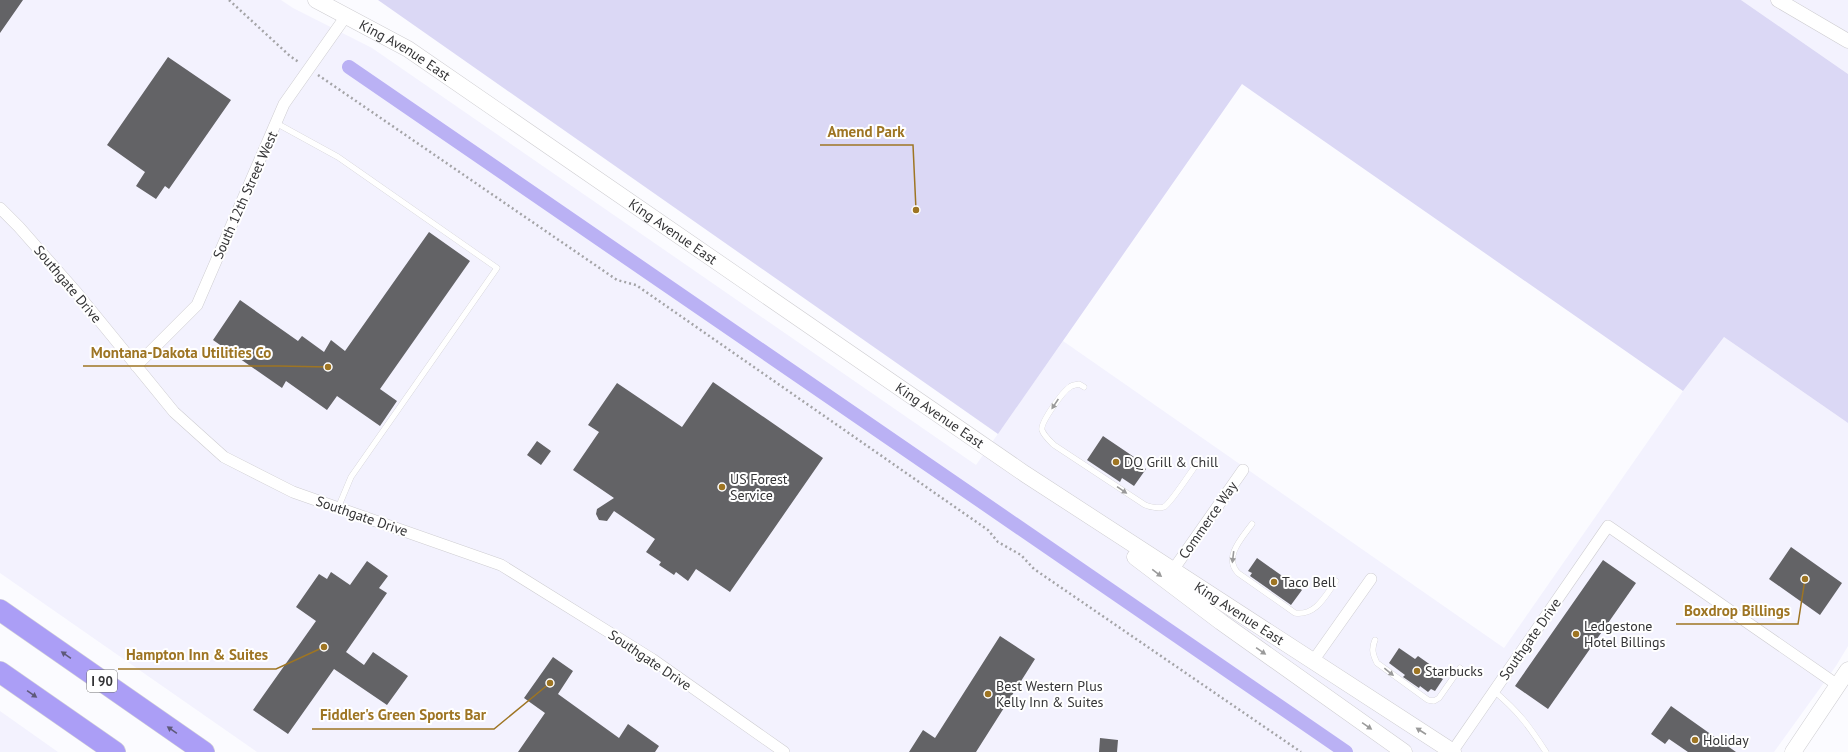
<svg xmlns="http://www.w3.org/2000/svg" width="1848" height="752" viewBox="0 0 1848 752" font-family="'PT Sans',sans-serif">
  <style>
    .built { fill: #f3f2fe }
    .green { fill: #dbd8f5 }
    .lines { fill: none; stroke-linecap: round; stroke-linejoin: round }
    .canal { stroke: #bab1f4; stroke-width: 14 }
    .building { fill: #636366 }
    .service-casing { stroke: #cecdd1; stroke-width: 6 }
    .minor-casing { stroke: #cecdd1; stroke-width: 12 }
    .tertiary-casing { stroke: #cecdd1; stroke-width: 15 }
    .secondary-casing { stroke: #cecdd1; stroke-width: 17 }
    .motorway-casing { stroke: #d6d6d7; stroke-width: 22 }
    .path { stroke: #a4a4a7; stroke-width: 2.5; stroke-dasharray: 2 3; stroke-linecap: butt }
    .service { stroke: #fff; stroke-width: 5.5 }
    .minor { stroke: #fff; stroke-width: 11 }
    .tertiary { stroke: #fff; stroke-width: 14 }
    .secondary { stroke: #fff; stroke-width: 16 }
    .motorway { stroke: #ab9ef6; stroke-width: 21 }
    .oneway { fill: #9a9a9a }
    .oneway2 { fill: #5e5979 }
    .poi-dot { fill: #9e7523; stroke: #fff; stroke-width: 1.5 }
    .labels { text-anchor: middle; stroke-width: 4; stroke-linejoin: round; paint-order: stroke }
    .shield { fill: #fff; stroke: #717172; stroke-width: 1 }
    .shield-label { font-size: 13px; font-weight: bold; fill: #343436 }
    .street-label { font-size: 14px; fill: #343436; stroke: #fff }
    .poi-label { font-size: 14px; fill: #343436; stroke: #fff; text-anchor: start }
    .leader { fill: none; stroke: #9e7523; stroke-width: 1.5 }
    .callout-dot { fill: #9e7523; stroke: #fff; stroke-width: 1.5 }
    .callout-label { font-size: 15px; text-anchor: middle; font-weight: bold; fill: #9e7523; stroke: #fff; stroke-width: 4; stroke-linejoin: round; paint-order: stroke }
  </style>
  <rect width="100%" height="100%" fill="#fbfbff"/>
  <!-- built -->
  <path class="built" d="M0 0H281L293 8 372 48 976 465 1063 341 1504 648 1683 391 1724 337 1848 423V646L1836 666 1774 752H257L0 573Z
    M1741 0H1848V74L1841 69Z
    M0 711 58 752H0Z"/>
  <!-- green -->
  <path class="green" d="M378 0H1741L1848 74V423L1724 337 1683 391 1242 84 998 434Z"/>
  <g class="lines">
    <!-- canal -->
    <path class="canal" d="M349 67 1346 752"/>
  </g>
  <!-- building -->
  <path class="building" d="M0 0H23L0 33Z
    M168 57 231 100 169 189 165 186 156 199 136 186 145 172 107 145Z
    M429 232 470 261 380 389 397 401 380 426 337 396 327 410 286 381 282 388 213 340 240 300 298 341 302 336 324 352 331 340 345 351Z
    M713 382 823 458 730 592 696 569 688 581 676 572 674 575 659 565 661 562 646 552 655 539 614 511 607 521 599 520 596 514 597 509 614 498 573 470 599 432 588 425 617 383 682 427Z
    M1103 436 1137 459 1135 462 1146 469 1134 486 1122 478 1120 482 1087 460Z
    M537 441 551 451 541 465 527 455Z
    M1791 547 1842 583 1820 615 1769 579Z
    M1257 558 1302 590 1291 605 1250 576 1252 573 1248 571Z
    M1603 560 1636 583 1548 709 1515 686Z
    M367 561 388 576 379 588 387 593 346 652 364 665 373 652 408 676 387 705 334 669 288 734 253 710 316 621 296 607 319 574 327 579 331 572 350 585Z
    M1000 636 1035 659 976 752H909L923 730 935 738Z
    M1399 648 1415 659 1418 656 1442 673 1439 677 1443 679 1435 691 1431 689 1428 692 1420 686 1419 688 1403 677 1405 675 1389 663Z
    M553 657 573 671 558 694 619 738 628 724 659 746 655 752H518L545 713 524 698Z
    M1671 706 1736 752H1688L1669 739 1665 744 1651 734Z
    M1100 738 1118 740 1117 752H1099Z"/>
  <g class="lines">
    <defs>
      <path id="service" d="M276 123 338 157 497 268 351 477 338 508
        M1084 387 1079 384C1076 385 1072 385 1070 387 1063 391 1040 423 1042 430 1044 436 1050 441 1054 445L1145 505C1151 507 1158 509 1164 507 1171 503 1190 473 1196 465
        M1252 524C1242 538 1223 557 1238 573L1295 613C1316 616 1325 596 1336 581
        M1375 640C1371 649 1373 655 1377 663L1428 700 1434 701 1439 698 1460 668
        M1494 691C1519 712 1529 726 1546 752"/>
      <path id="minor" d="M0 208 19 227 77 293 174 412 224 457 293 492 501 565 652 659 784 752
        M136 366 197 305 284 104 346 16
        M1173 570 1243 470
        M1313 661 1371 579
        M1452 752 1608 526 1839 686"/>
      <path id="tertiary" d="M1778 0 1848 41"/>
      <g id="secondary">
        <path id="s1" d="M316 0 408 49 1025 474 1453 752"/>
        <path d="M1135 557 1221 622 1404 752"/>
        <path d="M1793 752 1848 670"/>
      </g>
      <path id="motorway" d="M0 610 204 752
        M0 672 115 752"/>
    </defs>
    <!-- service casing -->
    <use href="#service" class="service-casing"/>
    <!-- minor casing -->
    <use href="#minor" class="minor-casing"/>
    <!-- tertiary casing -->
    <use href="#tertiary" class="tertiary-casing"/>
    <!-- secondary casing -->
    <use href="#secondary" class="secondary-casing"/>
    <!-- motorway casing -->
    <use href="#motorway" class="motorway-casing"/>
    <!-- path -->
    <path class="path" d="M229 0 290 56 300 63
      M318 75 617 280 636 285 988 530 998 542 1021 555 1034 569 1301 752"/>
    <!-- service -->
    <use href="#service" class="service"/>
    <!-- minor -->
    <use href="#minor" class="minor"/>
    <!-- tertiary -->
    <use href="#tertiary" class="tertiary"/>
    <!-- secondary -->
    <use href="#secondary" class="secondary"/>
    <!-- motorway -->
    <use href="#motorway" class="motorway"/>
  </g>
  <!-- one-way arrows -->
  <defs><path id="oneway-solid" d="M-6-.8H1V-3.2L6.5 0L1 3.2V.8H-6Z"/></defs>
  <g class="oneway">
    <use href="#oneway-solid" transform="translate(1055 404) rotate(124)"/>
    <use href="#oneway-solid" transform="translate(1122 490) rotate(34)"/>
    <use href="#oneway-solid" transform="translate(1233 557) rotate(97)"/>
    <use href="#oneway-solid" transform="translate(1157 573) rotate(37)"/>
    <use href="#oneway-solid" transform="translate(1261 651) rotate(35)"/>
    <use href="#oneway-solid" transform="translate(1389 672) rotate(39)"/>
    <use href="#oneway-solid" transform="translate(1367 726) rotate(35)"/>
    <use href="#oneway-solid" transform="translate(1421 731) rotate(-147)"/>
  </g>
  <g class="oneway2">
    <use href="#oneway-solid" transform="translate(66 655) rotate(-145)"/>
    <use href="#oneway-solid" transform="translate(32 694) rotate(35)"/>
    <use href="#oneway-solid" transform="translate(172 730) rotate(-145)"/>
  </g>
  <!-- markers -->
  <g class="poi-dot">
    <circle cx="1116" cy="462" r="4"/>
    <circle cx="722" cy="487" r="4"/>
    <circle cx="1274" cy="582" r="4"/>
    <circle cx="1576" cy="634" r="4"/>
    <circle cx="1417" cy="671" r="4"/>
    <circle cx="988" cy="694" r="4"/>
    <circle cx="1695" cy="740" r="4"/>
  </g>
  <g class="labels">
    <!-- shield labels -->
    <rect class="shield" x="87" y="670" width="30" height="22" rx="3"/>
    <g class="shield-label">
      <text x="102" y="686">I 90</text>
    </g>
    <!-- street labels -->
    <g class="street-label">
      <text dy="5" stroke="none"><textPath href="#s1" startOffset="102">King Avenue East</textPath></text>
      <text transform="translate(245 195) rotate(-66)" y="5">South 12th Street West</text>
      <text dy="5" stroke="none"><textPath href="#s1" startOffset="426">King Avenue East</textPath></text>
      <text transform="translate(68 284) rotate(50)" y="5">Southgate Drive</text>
      <text dy="5" stroke="none"><textPath href="#s1" startOffset="750">King Avenue East</textPath></text>
      <text transform="translate(362 516) rotate(19)" y="5">Southgate Drive</text>
      <text transform="translate(1208 520) rotate(-55)" y="5">Commerce Way</text>
      <text dy="5" stroke="none"><textPath href="#s1" startOffset="1109">King Avenue East</textPath></text>
      <text transform="translate(1530 639) rotate(-55)" y="5">Southgate Drive</text>
      <text transform="translate(650 660) rotate(34)" y="5">Southgate Drive</text>
    </g>
    <!-- poi labels -->
    <g class="poi-label">
      <text x="1124" y="467">DQ Grill &amp; Chill</text>
      <text x="730" y="484">US Forest<tspan x="730" dy="16">Service</tspan></text>
      <text x="1282" y="587">Taco Bell</text>
      <text x="1584" y="631">Ledgestone<tspan x="1584" dy="16">Hotel Billings</tspan></text>
      <text x="1425" y="676">Starbucks</text>
      <text x="996" y="691">Best Western Plus<tspan x="996" dy="16">Kelly Inn &amp; Suites</tspan></text>
      <text x="1703" y="745">Holiday</text>
    </g>
  </g>
  <!-- callouts -->
  <path class="leader" d="M916 210L913 145H820M328 367L279 366H83M1805 579L1798 624H1676M324 647L276 669H118M550 683L494 729H312"/>
  <g class="callout-dot">
    <circle cx="916" cy="210" r="4"/>
    <circle cx="328" cy="367" r="4"/>
    <circle cx="1805" cy="579" r="4"/>
    <circle cx="324" cy="647" r="4"/>
    <circle cx="550" cy="683" r="4"/>
  </g>
  <g class="callout-label">
    <text x="866" y="137">Amend Park</text>
    <text x="181" y="358">Montana-Dakota Utilities Co</text>
    <text x="1737" y="616">Boxdrop Billings</text>
    <text x="197" y="660">Hampton Inn &amp; Suites</text>
    <text x="403" y="720">Fiddler's Green Sports Bar</text>
  </g>
</svg>
